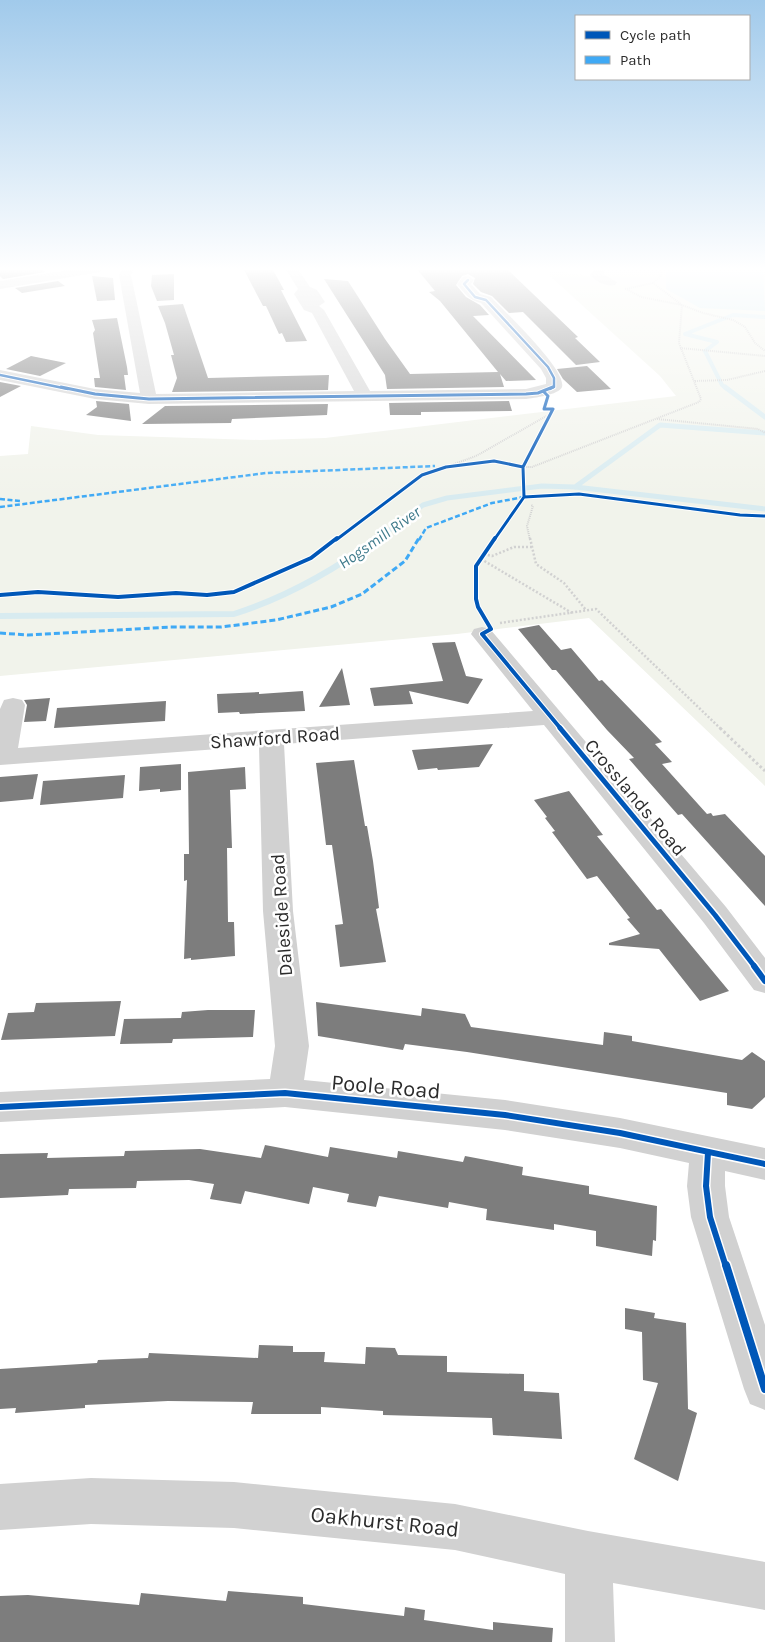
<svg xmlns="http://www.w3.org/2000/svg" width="765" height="1642" viewBox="0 0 765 1642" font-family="Karla,sans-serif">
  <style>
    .green { fill: #f1f3eb }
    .water { fill: #d8ebf0 }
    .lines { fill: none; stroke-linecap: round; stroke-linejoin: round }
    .stream-far2 { stroke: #d8ebf0; stroke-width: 4 }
    .stream-far1 { stroke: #d8ebf0; stroke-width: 5 }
    .stream { stroke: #d8ebf0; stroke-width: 6 }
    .building { fill: #7d7d7d }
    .path-far2 { stroke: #d1d1d1; stroke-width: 2; stroke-dasharray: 1 1; stroke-linecap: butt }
    .path-far1 { stroke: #d1d1d1; stroke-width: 2.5; stroke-dasharray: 2 2; stroke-linecap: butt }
    .path { stroke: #d1d1d1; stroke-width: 3; stroke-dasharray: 2.5 2.5; stroke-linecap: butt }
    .minor { fill: #d1d1d1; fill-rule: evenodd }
    .quiet-far1 { stroke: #3fa9f5; stroke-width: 2.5; stroke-dasharray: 5 2.5; stroke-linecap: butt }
    .quiet { stroke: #3fa9f5; stroke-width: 3; stroke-dasharray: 6 3; stroke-linecap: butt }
    .cycleway-far5-casing { stroke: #fff; stroke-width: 4.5 }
    .cycleway-far4-casing { stroke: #fff; stroke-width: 5 }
    .cycleway-far3-casing { stroke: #fff; stroke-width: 6 }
    .cycleway-far2-casing { stroke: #fff; stroke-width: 8 }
    .cycleway-far1-casing { stroke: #fff; stroke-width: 9 }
    .cycleway-casing { stroke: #fff; stroke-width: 11 }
    .cycleway-far5 { stroke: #0057b8; stroke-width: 2.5 }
    .cycleway-far4 { stroke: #0057b8; stroke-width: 3 }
    .cycleway-far3 { stroke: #0057b8; stroke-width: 4 }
    .cycleway-far2 { stroke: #0057b8; stroke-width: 5 }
    .cycleway-far1 { stroke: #0057b8; stroke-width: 6 }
    .cycleway { stroke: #0057b8; stroke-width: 8 }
    .labels { text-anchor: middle; stroke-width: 5; stroke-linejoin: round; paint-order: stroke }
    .far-water-label { font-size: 16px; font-style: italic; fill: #3e7a8b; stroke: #fff }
    .street-label { font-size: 19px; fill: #2c2c2c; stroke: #fff }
    .near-street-label { font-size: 22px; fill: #2c2c2c; stroke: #fff }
  </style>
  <rect width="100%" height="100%" fill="#fff"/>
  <!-- green -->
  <path class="green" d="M601 268H765V786L589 618 457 634 0 676V456L28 454 31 426 98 435 260 440 325 438 676 396 660 376 550 276 549 270 589 276Z"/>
  <!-- water -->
  <path class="water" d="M666 268H763L765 311 700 308 666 289Z"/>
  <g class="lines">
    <!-- stream-far2 -->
    <path class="stream-far2" d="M727 389 722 385 705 351 717 342 685 334 733 315 765 317"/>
    <!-- stream-far1 -->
    <path class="stream-far1" d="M725 387 765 417
      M575 487 660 425 765 433
      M376 540 423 505 447 498 542 486 575 487 765 509"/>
    <!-- stream -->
    <path class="stream" d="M0 616 234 614C287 597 333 571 378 538"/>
  </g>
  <!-- building -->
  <path class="building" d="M0 268H40L45 272 3 279 0 276Z
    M243 268H272L284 290H281L307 341 286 342 282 333 279 334 266 306H263Z
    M416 268H506L578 337 575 338 600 362 576 365 523 312 509 313 492 296 481 292 473 284 475 278 468 274 462 276 456 285 466 297 480 305 489 315 473 316 536 380 506 381 500 374 504 387 387 389 385 375 324 279 348 281 385 339 410 374 498 372 440 301 429 292 435 291Z
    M174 274V300L157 301 151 286 152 275Z
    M92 276 113 278 115 300 97 301Z
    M58 281 65 286 22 293 15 288Z
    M183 304 208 378 329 375 328 390 172 392 177 378 171 355H174L165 323 158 306Z
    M117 318 127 367 128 375H124L126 390 95 387 94 378H100L93 333 95 330 92 320Z
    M31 356 66 363 40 376 6 369Z
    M587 366 611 389 577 392 563 379 557 369Z
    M0 382 21 386 0 397Z
    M96 401 129 404 131 421 86 415 97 407Z
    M509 401 512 411 421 412V415H390L389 403Z
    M328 404 327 415 232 419 231 423 142 424 165 406Z
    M539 625 561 650 571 648 599 681 602 680 662 742 655 744 672 762 662 764 707 814 711 813 713 816 725 814 765 856V906L682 814 678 815 649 782 629 759 634 758 607 730 556 670H552L518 629Z
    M455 642 466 676 483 679 468 704 409 691 413 704 374 706 370 688 443 681 432 643Z
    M342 668 350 705 319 707Z
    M303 691 305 711 240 714 239 712 218 713 217 694 259 692V694Z
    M50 698 46 721 24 722 27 705 24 700Z
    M166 701 165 721 54 728 57 708Z
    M493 744 479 767 438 770 437 768 418 770 412 750Z
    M354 760 365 826H367L373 861 379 908 376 909 386 962 340 967 335 925 343 924 332 845H326L316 763Z
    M181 764V790L160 792V789L139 791 140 767Z
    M245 767 246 789 230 790 232 848H227L228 922H234L235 956 191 960V958L184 959 187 880 184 881V854H189L188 772Z
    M38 774 33 799 0 802V777Z
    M125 775 123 798 40 805 43 781Z
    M569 791 603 835 597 836 657 910 661 909 729 991 700 1001 659 949 609 945V943L640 934 627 919 630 918 597 876 587 879 552 832 555 831 545 818 547 817 534 800Z
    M121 1001 115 1036 1 1040 8 1013 34 1012 36 1003Z
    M316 1002 421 1016 422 1008 465 1014 471 1027 603 1045 604 1032 632 1036V1041L742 1060 752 1052 765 1061V1097L752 1109 727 1105V1093L467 1052 405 1044 403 1050 318 1036Z
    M208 1010H255L253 1037 173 1039 172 1043 120 1044 124 1019 181 1018 182 1012Z
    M265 1145 328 1157 330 1147 397 1158 398 1151 463 1162 465 1156 523 1167 522 1175 589 1186V1194L657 1206 656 1241 653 1240 652 1256 596 1246V1231L554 1224V1230L486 1220 487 1209 449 1202 448 1208 379 1196 376 1207 347 1202 349 1194 313 1187 309 1204 245 1191 241 1204 210 1199 214 1184 189 1180 137 1181 136 1188 69 1189 68 1195 0 1198V1154L48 1153 47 1158 124 1156 125 1151 200 1149 261 1158Z
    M625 1308 655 1313 654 1318 686 1323 688 1409 697 1413 678 1481 634 1459 658 1383 643 1380 642 1332 625 1329Z
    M259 1345 293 1346V1352H325L324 1362 365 1364 366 1347 395 1348 398 1355 447 1356V1372L524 1374V1391L559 1393 562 1439 493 1435 492 1418 383 1415V1411L321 1407V1414H251L253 1402 168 1401 85 1405V1408L15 1413 16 1408 0 1409V1369L97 1363 98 1360 148 1358 149 1353 258 1358Z
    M228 1591 303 1597V1604L404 1616 405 1607 425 1610 424 1620 493 1630V1622L553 1628 552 1642H0V1596L28 1595 139 1605 141 1593 226 1601Z"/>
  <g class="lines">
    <!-- path-far2 -->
    <path class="path-far2" d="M662 268 660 277 653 283 682 305 703 313 733 320 745 327 755 343 765 351
      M625 289 653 283
      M680 348 765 356
      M695 381 727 380 765 371
      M547 409H553L523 467H532L699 402 701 399 679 343 682 305 641 297 626 289
      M657 419 758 429 765 433
      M446 467 476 456 550 414
      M494 540 524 497
      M530 540 527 526 533 506 531 505"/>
    <!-- path-far1 -->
    <path class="path-far1" d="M530 538 536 564 564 583 586 610
      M484 554 492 556 514 547H532
      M481 559 572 613
      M482 615 476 599V566L495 538
      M500 623 596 609 721 729"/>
    <!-- path -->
    <path class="path" d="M720 728 765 771"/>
    <!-- minor -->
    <path class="minor" d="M80 268H106L100 272 0 289V281Z
      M123 268H135L131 275 156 394 354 391 312 313 304 310 294 294 298 289 285 268H297L310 287 317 290 325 302 319 306 324 310 370 391 526 389 546 384V378L541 369 481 303C469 300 465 294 457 284L463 277 468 276 474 280 471 284 480 294 491 297C504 311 567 370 562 387 559 395 533 398 526 399L149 404 95 399 0 380V370L95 389 140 393 119 275Z
      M595 268H607L603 274 617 282 615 285C606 287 595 281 590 275Z
      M482 627 490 629 726 907 765 958V993L754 990 704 923 544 725 284 744 293 911 309 1046 304 1080 505 1100 620 1118 765 1148V1180L725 1171V1186L729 1217 765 1325V1410L750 1404 744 1389 691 1217 687 1186 689 1163 620 1148 505 1130 285 1107 0 1122V1092L270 1079 275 1046 263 911 259 746 0 765V709L4 700 13 698 22 700 25 705 18 748 533 711 471 634 474 629Z
      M91 1478 234 1482 455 1504 588 1531 765 1562V1610L613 1583 615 1642H565V1574L455 1550 234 1528 91 1524 0 1530V1484Z"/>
    <!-- quiet-far1 -->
    <path class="quiet-far1" d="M0 499 20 501
      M0 507 266 473 435 466
      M419 540 426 528 492 503 524 497"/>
    <!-- quiet -->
    <path class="quiet" d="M0 633 28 635 170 627H221L276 620 331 607 362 594 405 561 419 538"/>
    <defs>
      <path id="cycleway-far5" d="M468 280 464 284 475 297 486 300 548 367 554 378V387L550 389
        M0 375 68 389"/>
      <path id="cycleway-far4" d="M61 387 95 394 149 399 526 394 538 393 553 387
        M524 497 579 494 740 515 765 516
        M336 540 422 475 446 467 494 461 523 467
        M494 540 524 497 523 467 553 409H544L548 396 544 392"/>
      <path id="cycleway-far3" d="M495 538 476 566V599L478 607 491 629 482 634 561 729
        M0 595 38 592 118 597 176 593 207 595 234 592 311 558 337 538"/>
      <path id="cycleway-far2" d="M560 728 715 915 755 967"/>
      <path id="cycleway-far1" d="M754 966 765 981
        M0 1107 285 1093 505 1115 620 1133 765 1164
        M708 1152 706 1186 710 1217 726 1267"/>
      <path id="cycleway" d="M726 1265 765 1389"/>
    </defs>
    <!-- cycleway-far5 casing -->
    <use href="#cycleway-far5" class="cycleway-far5-casing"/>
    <!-- cycleway-far4 casing -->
    <use href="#cycleway-far4" class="cycleway-far4-casing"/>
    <!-- cycleway-far3 casing -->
    <use href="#cycleway-far3" class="cycleway-far3-casing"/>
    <!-- cycleway-far2 casing -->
    <use href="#cycleway-far2" class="cycleway-far2-casing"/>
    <!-- cycleway-far1 casing -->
    <use href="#cycleway-far1" class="cycleway-far1-casing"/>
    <!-- cycleway casing -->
    <use href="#cycleway" class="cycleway-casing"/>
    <!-- cycleway-far5 -->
    <use href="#cycleway-far5" class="cycleway-far5"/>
    <!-- cycleway-far4 -->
    <use href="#cycleway-far4" class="cycleway-far4"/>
    <!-- cycleway-far3 -->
    <use href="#cycleway-far3" class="cycleway-far3"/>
    <!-- cycleway-far2 -->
    <use href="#cycleway-far2" class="cycleway-far2"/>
    <!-- cycleway-far1 -->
    <use href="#cycleway-far1" class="cycleway-far1"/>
    <!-- cycleway -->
    <use href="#cycleway" class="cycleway"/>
  </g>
  <!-- sky -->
  <linearGradient id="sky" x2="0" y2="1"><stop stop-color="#a1caeb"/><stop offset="0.54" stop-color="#fff"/><stop offset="1" stop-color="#fff" stop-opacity="0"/></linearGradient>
  <rect width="765" height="498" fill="url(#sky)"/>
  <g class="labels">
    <!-- far-water labels -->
    <g class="far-water-label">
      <text transform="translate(379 537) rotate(-35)" y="6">Hogsmill River</text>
    </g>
    <!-- street labels -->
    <g class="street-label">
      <text transform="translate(275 737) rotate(-4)" y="7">Shawford Road</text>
      <text transform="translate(636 797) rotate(50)" y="7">Crosslands Road</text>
      <text transform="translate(281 915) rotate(-94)" y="7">Daleside Road</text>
    </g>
    <!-- near-street labels -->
    <g class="near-street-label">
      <text transform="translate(386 1086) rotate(5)" y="8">Poole Road</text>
      <text transform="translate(385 1521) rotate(6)" y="8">Oakhurst Road</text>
    </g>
  </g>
  <!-- legend -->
  <rect x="575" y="15" width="175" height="65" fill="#ffffff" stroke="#ababab"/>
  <rect x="585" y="31" width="25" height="8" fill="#0057b8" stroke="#ababab"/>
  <text x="620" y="40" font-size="15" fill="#2c2c2c">Cycle path</text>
  <rect x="585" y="56" width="25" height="8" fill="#3fa9f5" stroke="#ababab"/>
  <text x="620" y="65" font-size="15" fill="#2c2c2c">Path</text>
</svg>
